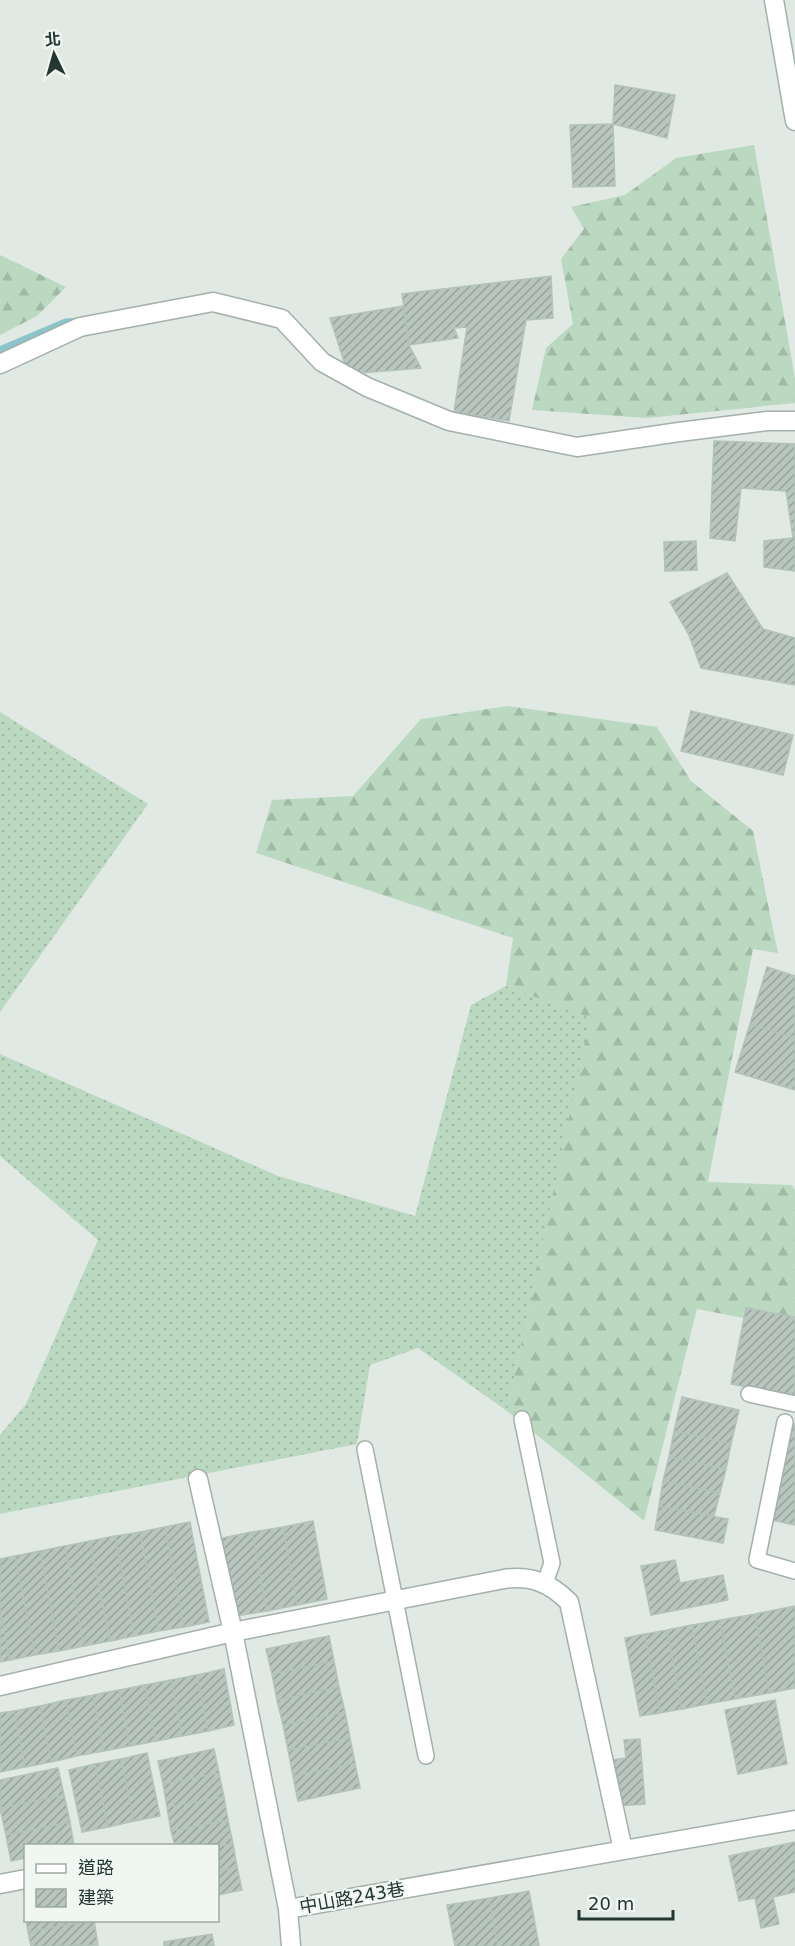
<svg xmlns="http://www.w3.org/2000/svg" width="795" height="1946" viewBox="0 0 795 1946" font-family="'DejaVu Sans','Noto Sans TC',sans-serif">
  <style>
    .grass { fill: url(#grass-dots) }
    .forest { fill: url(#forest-firs) }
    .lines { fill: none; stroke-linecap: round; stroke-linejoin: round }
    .stream { stroke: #8dc4c9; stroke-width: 9 }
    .building { fill: url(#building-hatch); stroke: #b3c2bb; stroke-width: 1.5 }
    .service-casing { stroke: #a4b0aa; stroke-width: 18 }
    .minor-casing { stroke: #a4b0aa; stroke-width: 21 }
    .secondary-casing { stroke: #a0b3ab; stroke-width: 21 }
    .service { stroke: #fff; stroke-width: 15 }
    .minor { stroke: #fff; stroke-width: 18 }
    .secondary { stroke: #fff; stroke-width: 18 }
    .labels { text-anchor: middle; stroke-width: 4.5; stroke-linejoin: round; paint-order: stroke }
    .street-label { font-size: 18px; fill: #233730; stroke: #f0f6f2 }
  </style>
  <defs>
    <pattern id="grass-dots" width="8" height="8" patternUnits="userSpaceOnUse" patternTransform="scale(1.5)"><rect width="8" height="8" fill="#bbd8c1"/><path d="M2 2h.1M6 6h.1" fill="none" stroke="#a0baa6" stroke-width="1.8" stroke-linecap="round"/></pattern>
    <pattern id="forest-firs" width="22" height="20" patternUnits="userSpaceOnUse" patternTransform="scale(1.5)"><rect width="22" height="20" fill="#bbd8c1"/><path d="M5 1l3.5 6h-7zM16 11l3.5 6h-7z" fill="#a0baa6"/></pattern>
    <pattern id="building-hatch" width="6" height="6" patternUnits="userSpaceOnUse" patternTransform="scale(1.5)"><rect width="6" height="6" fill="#b9c6c0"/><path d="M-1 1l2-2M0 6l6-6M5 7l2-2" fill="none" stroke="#96a29c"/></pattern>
  </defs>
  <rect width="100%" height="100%" fill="#e0e9e4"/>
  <!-- grass -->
  <path class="grass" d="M0 712 148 804 0 1012Z
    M506 986 591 1018 507 1411 418 1348 370 1365 357 1444 0 1514V1435L26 1404 98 1240 0 1156V1054L278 1176 415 1216 471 1005Z"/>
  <!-- forest -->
  <path class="forest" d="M754 145 795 378V403L647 418 532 410 546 348 573 324 561 259 584 229 571 207 625 195 676 158Z
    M0 255 66 287 37 316 0 335Z
    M508 706 657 727 691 781 753 831 778 953 753 949 708 1182 792 1185 795 1190V1328L697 1309 644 1521 507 1411 590 1018 506 986 513 938 256 853 272 800 353 796 421 719Z"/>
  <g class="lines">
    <!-- stream -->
    <path class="stream" d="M0 351 66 323 79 322"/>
  </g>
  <!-- building -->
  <path class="building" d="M615 85 675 95 667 138 613 124Z
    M613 124 615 186 573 187 570 125Z
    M551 276 553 318 526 320 509 421 454 412 467 327 454 328 458 338 409 345 402 294Z
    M403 306 409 345 421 368 348 374 330 318Z
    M714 441 795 444V571L764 567V541L793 538 786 491 741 488 735 541 710 538Z
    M696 541 697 570 665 571 664 542Z
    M727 573 763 629 795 638V685L701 668 689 635 670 602Z
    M691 711 793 735 783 775 681 751Z
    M767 967 795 976V1038L750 1024Z
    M750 1024 795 1038V1090L735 1072Z
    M746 1308 795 1317V1396L731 1384Z
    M682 1397 739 1410 731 1444 674 1431Z
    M793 1424H795V1525L771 1520Z
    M674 1431 731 1444 726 1469 669 1457Z
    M669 1457 726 1469 720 1493 663 1481Z
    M663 1481 720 1493 714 1516 659 1506Z
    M659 1506 728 1519 723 1543 655 1530Z
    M313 1521 327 1599 297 1605 283 1527Z
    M190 1522 209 1622 184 1627 165 1527Z
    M165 1527 184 1627 159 1631 140 1532Z
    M283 1527 297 1605 267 1611 252 1532Z
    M140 1532 159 1631 134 1636 115 1536Z
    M252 1532 267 1611 236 1616 222 1538Z
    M115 1536 134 1636 110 1641 90 1541Z
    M90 1541 110 1641 84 1646 65 1546Z
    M65 1546 84 1646 59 1651 40 1551Z
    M40 1551 59 1651 35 1655 15 1556Z
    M15 1556 35 1655 10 1660 0 1610V1559Z
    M675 1560 680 1583 723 1575 728 1600 651 1615 641 1566Z
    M795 1606V1688L769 1693 755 1614Z
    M0 1610 10 1660 0 1662Z
    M755 1614 769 1693 735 1699 720 1620Z
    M720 1620 735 1699 707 1704 692 1625Z
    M692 1625 707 1704 682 1709 667 1630Z
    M667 1630 682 1709 660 1713 645 1634Z
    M645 1634 660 1713 640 1716 625 1638Z
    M329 1636 334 1661 272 1674 266 1649Z
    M334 1661 339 1687 277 1700 272 1674Z
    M224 1669 234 1725 208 1731 197 1675Z
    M197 1675 208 1731 182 1736 171 1680Z
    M171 1680 182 1736 156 1741 145 1685Z
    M145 1685 156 1741 130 1746 119 1690Z
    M339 1687 345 1712 283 1725 277 1700Z
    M119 1690 130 1746 104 1751 93 1695Z
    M93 1695 104 1751 77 1756 66 1700Z
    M66 1700 77 1756 51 1762 40 1706Z
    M775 1700 787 1764 738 1774 725 1710Z
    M40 1706 51 1762 25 1767 14 1711Z
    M14 1711 25 1767 0 1772V1713Z
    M345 1712 350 1738 288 1750 283 1725Z
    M350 1738 355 1763 293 1776 288 1750Z
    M640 1739 645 1804 616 1806 613 1760 626 1758 624 1740Z
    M214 1749 219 1773 163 1784 158 1761Z
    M147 1753 160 1816 134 1821 121 1759Z
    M121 1759 134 1821 108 1827 95 1764Z
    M355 1763 360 1788 298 1801 293 1776Z
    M95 1764 108 1827 82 1832 69 1770Z
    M58 1768 64 1795 0 1808V1780Z
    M219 1773 224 1797 167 1807 163 1784Z
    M64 1795 70 1822 6 1835 0 1808Z
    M224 1797 228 1820 171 1831 167 1807Z
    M228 1820 233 1844 218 1846H175L171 1831Z
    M70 1822 74 1846H26V1858L11 1861 6 1835Z
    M795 1842V1892L773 1897 779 1924 761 1928 755 1898 739 1901 729 1856Z
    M233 1844 237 1867 218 1871V1846Z
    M237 1867 242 1890 218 1895V1871Z
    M529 1891 539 1946H498L489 1898Z
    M489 1898 498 1946H455L447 1905Z
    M26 1920H91L28 1932Z
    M94 1920 98 1945 31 1946 28 1932Z
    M212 1934 214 1946H164V1942Z"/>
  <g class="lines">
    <defs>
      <path id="service" d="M749 1394 795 1404
        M522 1419 552 1563 545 1583
        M785 1422 757 1560 795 1571
        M365 1449 426 1756"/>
      <path id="minor" d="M0 364 80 327 213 302 282 319 322 362 367 387 449 421 577 447 679 432 767 421H795
        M198 1479 233 1632 288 1909 291 1946
        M0 1686 233 1632 504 1579C531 1575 550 1583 569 1602L623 1850
        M0 1884 26 1879
        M288 1909 795 1820"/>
      <path id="secondary" d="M774 0 795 121"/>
    </defs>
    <!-- service casing -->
    <use href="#service" class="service-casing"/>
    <!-- minor casing -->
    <use href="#minor" class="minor-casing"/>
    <!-- secondary casing -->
    <use href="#secondary" class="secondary-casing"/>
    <!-- service -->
    <use href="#service" class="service"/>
    <!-- minor -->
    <use href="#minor" class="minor"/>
    <!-- secondary -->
    <use href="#secondary" class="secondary"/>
  </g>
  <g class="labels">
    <!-- street labels -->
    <g class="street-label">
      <text transform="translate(352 1898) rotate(-10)" y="6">中山路243巷</text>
    </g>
  </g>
  <!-- legend -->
  <rect x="24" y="1844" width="195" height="78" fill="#f0f6f2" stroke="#9eaaa4" stroke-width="1.5"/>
  <rect x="36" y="1864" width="30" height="9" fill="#ffffff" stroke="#9eaaa4" stroke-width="1.5"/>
  <text x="78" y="1874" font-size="18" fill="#233730">道路</text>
  <rect x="36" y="1889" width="30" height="18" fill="url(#building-hatch)" stroke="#9eaaa4" stroke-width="1.5"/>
  <text x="78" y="1904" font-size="18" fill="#233730">建築</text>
  <!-- north arrow -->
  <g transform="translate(54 54) rotate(355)" stroke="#f0f6f2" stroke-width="4.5" paint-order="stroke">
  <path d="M0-4.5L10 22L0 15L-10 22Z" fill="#233730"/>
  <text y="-9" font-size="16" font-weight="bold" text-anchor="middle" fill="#233730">北</text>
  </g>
  <!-- scale -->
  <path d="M579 1910v9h94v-9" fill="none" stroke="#233730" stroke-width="3"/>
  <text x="588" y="1910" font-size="18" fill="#233730" stroke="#f0f6f2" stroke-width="4.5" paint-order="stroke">20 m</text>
</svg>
